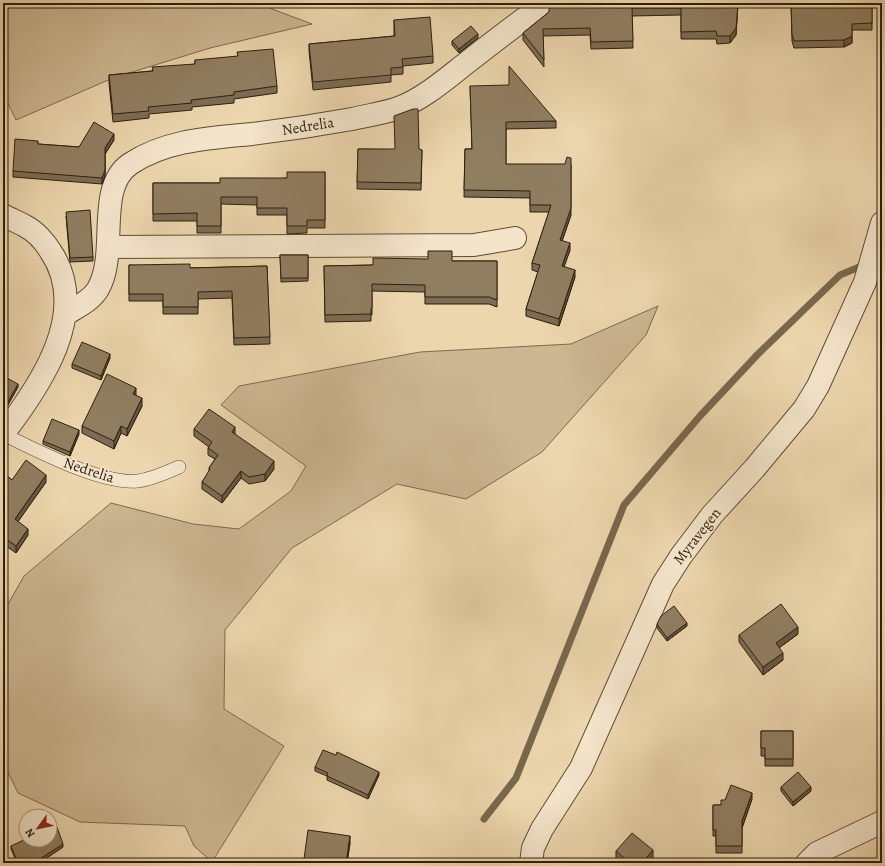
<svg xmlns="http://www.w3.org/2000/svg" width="885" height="866" viewBox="0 0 885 866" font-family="Alegreya,serif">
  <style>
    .green { fill: #ccb792; stroke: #7c6b50 }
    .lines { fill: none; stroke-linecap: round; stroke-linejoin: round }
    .stream { stroke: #79684d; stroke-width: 7 }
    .lane-casing { stroke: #5d4d36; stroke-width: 14 }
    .street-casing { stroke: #5d4d36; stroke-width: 24 }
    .lane { stroke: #f3e4ca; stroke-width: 13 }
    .street { stroke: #f3e4ca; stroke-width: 22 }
    .wall { fill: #7c6c53; stroke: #2d1f0e }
    .shaded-wall { fill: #655844; stroke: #2d1f0e }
    .building { fill: #907e61; stroke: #2d1f0e }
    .labels { text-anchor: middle; stroke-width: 3.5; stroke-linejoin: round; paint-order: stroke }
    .street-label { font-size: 15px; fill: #2d1f0e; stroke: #f3e4ca }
  </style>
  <rect width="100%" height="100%" fill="#ecd6ad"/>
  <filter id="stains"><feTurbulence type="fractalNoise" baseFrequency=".005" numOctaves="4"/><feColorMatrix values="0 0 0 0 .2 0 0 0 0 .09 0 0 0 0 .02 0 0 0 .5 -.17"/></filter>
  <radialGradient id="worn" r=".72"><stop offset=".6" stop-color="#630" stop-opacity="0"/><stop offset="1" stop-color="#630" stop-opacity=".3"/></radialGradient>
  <!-- green -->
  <path class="green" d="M3 3H256L312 24 210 48 113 78 16 120 3 93Z
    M658 306 646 335 542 452 466 499 397 484 292 548 225 630 224 709 284 746 212 862 194 846 185 826 80 822 18 793 3 762V613L24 576 111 503 193 524 239 529 291 491 306 466 221 405 239 386 420 352 571 344Z"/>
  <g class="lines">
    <!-- stream -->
    <path class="stream" d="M484 819 516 778 624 505 700 416 759 353 840 275 864 265"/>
    <defs>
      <path id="lane" d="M3 434C35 450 103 485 138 481 153 479 165 473 179 467"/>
      <path id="street" d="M3 215C10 219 18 222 25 226 35 231 45 242 51 252 91 312 40 386 3 434
        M109 247 474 245 515 238
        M66 314C77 307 91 301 98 289 119 253 95 188 130 164 166 140 210 138 252 134 286 130 319 125 352 119 369 115 386 113 401 107 426 97 448 77 469 61 494 41 520 22 545 3
        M531 863 533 848 542 829 581 768 663 584 681 556 712 515 754 469 804 409 818 386 865 282 882 223
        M807 863 817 853 882 822"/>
    </defs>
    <!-- lane casing -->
    <use href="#lane" class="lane-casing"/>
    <!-- street casing -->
    <use href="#street" class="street-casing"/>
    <!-- lane -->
    <use href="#lane" class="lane"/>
    <!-- street -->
    <use href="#street" class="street"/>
  </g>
  <!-- wall -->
  <path class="wall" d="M554 3H774V5H738L736 35 730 43 717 44 716 39H681V15L632 16 633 48 591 49 590 35 543 36 544 67 523 40V33L549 12Z
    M791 3H872V30H852V43L844 47 794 48 792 41Z
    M394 20 433 56V63L403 66V74L391 75V82L313 90 309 51V44L394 36Z
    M478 38 459 53 452 45V41Z
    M195 60 277 86V93L234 99V103L192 107V110L149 114V118L113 122 109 83V75L152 71 195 64Z
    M470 86 556 121V128L506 129V164L571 215 562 241 570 250 564 266 575 277 559 326 526 316V309L538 272 532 270V263L549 212H530V198L464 197 465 149H472Z
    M114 140 105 154V176L102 184 13 177V171L38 144 79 147Z
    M358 149 422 150 421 190 357 189Z
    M325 172V228H307V233L287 234V215H257V205L221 204V233H197V221H153V183H220L287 178Z
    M66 216 93 257V261L70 262Z
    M280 255H308V281L281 282Z
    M452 261H497V307L489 304H425V292L372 291V315H371V321L325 322 324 266 373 265Z
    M129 265 190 268 267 266 270 344 234 345 232 298 198 299V314H163V301H129Z
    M110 358 101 380 72 368V364Z
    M3 376 18 387 5 410 3 409Z
    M136 395 142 406 127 436 121 433 114 449 82 433V426Z
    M194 429 235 434 274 469 265 481 249 484 241 478 222 503 202 489V482L209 472V468L215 459 208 455V448L209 447 194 436Z
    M79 434 70 456 43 444V441Z
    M3 473 12 480 46 482 18 521 28 535 16 553 3 544Z
    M657 624 687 626 667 641 657 628Z
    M798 634 779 648 783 660 763 675 739 642V635Z
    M761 731H793V766H765V756H761Z
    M336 755 379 775 368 799 327 780V776L315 771V767Z
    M781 787 811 791 793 806 781 791Z
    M752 799 742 828V853H716V836H713V805H721Z
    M350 843 347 863H304V859Z
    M11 846 63 847 39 863H17L11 849Z
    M616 851 653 858 648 863H622L616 858Z"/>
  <!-- shaded-wall -->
  <path class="shaded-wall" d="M738 3 736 35 730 43V36Z
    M478 34V38L459 53V49Z
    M852 36V43L844 47V40Z
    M114 134V140L105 154V176L102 184V178L105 148Z
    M571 165V215L560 247V240Z
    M570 243V250L562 273V266Z
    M575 270V277L559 326V319Z
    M110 354V358L101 380V376Z
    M18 384V387L5 410V407Z
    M136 388V395L133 394Z
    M142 398V406L127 436V429Z
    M121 426V433L114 449V441Z
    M235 427V435L232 432Z
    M79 430V434L70 456V452Z
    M274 461V469L265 481V474Z
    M241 471V478L222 503V496Z
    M46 475V482L15 526V519Z
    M28 529V535L16 553V546Z
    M687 623V626L667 641V638Z
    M798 627V634L776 650V643Z
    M783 653V660L763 675V667Z
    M379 772V775L368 799V795Z
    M811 787V791L793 806V802Z
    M752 793V799L742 828V821Z
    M350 836V843L347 863H346Z
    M63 844V847L39 863H35V862Z
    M653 850V858L648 863H642Z"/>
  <!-- building -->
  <path class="building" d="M554 3H738L736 28 730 36H717L716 31 681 32V8H632L633 41 591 42 590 28 543 29 544 60 523 33 549 12V9Z
    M791 3H872V23L852 24V36L844 40 794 41 792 34Z
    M430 17 433 56 402 59 403 67 391 68V75L313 82 309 44 395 36 394 20Z
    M471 26 478 34 459 49 452 41Z
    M273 49 277 86 234 92V95L191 100 192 103 148 107 149 111 113 114 109 75 153 71 152 67 195 64V60L238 56 237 52Z
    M509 66 556 121 506 122V164H565L567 157 571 158V208L560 240 570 243 562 266 575 270 559 319 526 309 540 265 532 263 551 205H530V191L464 190 465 149H472L470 86 509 85Z
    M413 109H418L419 149 422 150 421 183 357 182 358 149H395L394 116Z
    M94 122 114 134 105 148V170L102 178 13 171 15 139 38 141V144L79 147Z
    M287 172H325V220H307V226H287V208H257V197H221V226H197V213L153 214V183H220V178H287Z
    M90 210 93 257 70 258 66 212Z
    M428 251H452V261H497V300L489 297H425V285L372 284V308H371V314L325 315 324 266 373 265V258L428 259Z
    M280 255H308V278H281Z
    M190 264V268L267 266 270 337 234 338 232 291 198 292V307H163V294H129V265Z
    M82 342 110 354 101 376 72 364Z
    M107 374 136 388 133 394 142 398 127 429 121 426 114 441 82 426Z
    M3 376 18 384 5 407 3 406Z
    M209 409 235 427 232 432 274 461 265 474 249 477 241 471 222 496 202 482 210 469 209 468 218 455 208 448 212 442 194 429Z
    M52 419 79 430 70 452 43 441Z
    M26 460 46 475 15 519 28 529 16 546 3 537V473L12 480Z
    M781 604 798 627 776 643 783 653 763 667 739 635Z
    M674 606 687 623 667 638 657 624 661 616Z
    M761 731H793V759H765V748H761Z
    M323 750 336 755 337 752 379 772 368 795 327 776 328 773 315 767Z
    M798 772 811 787 793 802 781 787Z
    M731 785 752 793 742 821V846H716V830H713V805H721V800H725Z
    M57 827 63 844 35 862 31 863H18L11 846 26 839V840H50V829Z
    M308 830 350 836 346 863H330L304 859Z
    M632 833 653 850 642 863H630L616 851Z
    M446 859 457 863H445Z
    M121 861V863H94Z
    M467 861 473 863H465Z"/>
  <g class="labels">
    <!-- street labels -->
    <g class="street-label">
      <text transform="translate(308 126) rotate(-9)" y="5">Nedrelia</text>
      <text transform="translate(89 470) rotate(18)" y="5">Nedrelia</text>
      <text transform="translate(697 536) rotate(-52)" y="5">Myravegen</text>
    </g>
  </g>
  <!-- margin -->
  <rect width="885" height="866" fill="none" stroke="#ecd6ad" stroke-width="16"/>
  <rect x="4" y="4" width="877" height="858" fill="none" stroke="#2d1f0e" stroke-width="2"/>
  <rect x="8" y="8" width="869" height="850" fill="none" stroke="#2d1f0e"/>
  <!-- north arrow -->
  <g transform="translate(38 828) rotate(237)"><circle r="19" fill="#f3e4ca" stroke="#a4957f"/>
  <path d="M0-3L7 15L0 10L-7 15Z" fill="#8f2418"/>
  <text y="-6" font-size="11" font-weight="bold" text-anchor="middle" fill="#2d1f0e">N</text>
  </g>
  <rect width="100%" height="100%" filter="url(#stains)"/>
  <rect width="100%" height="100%" fill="url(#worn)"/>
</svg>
